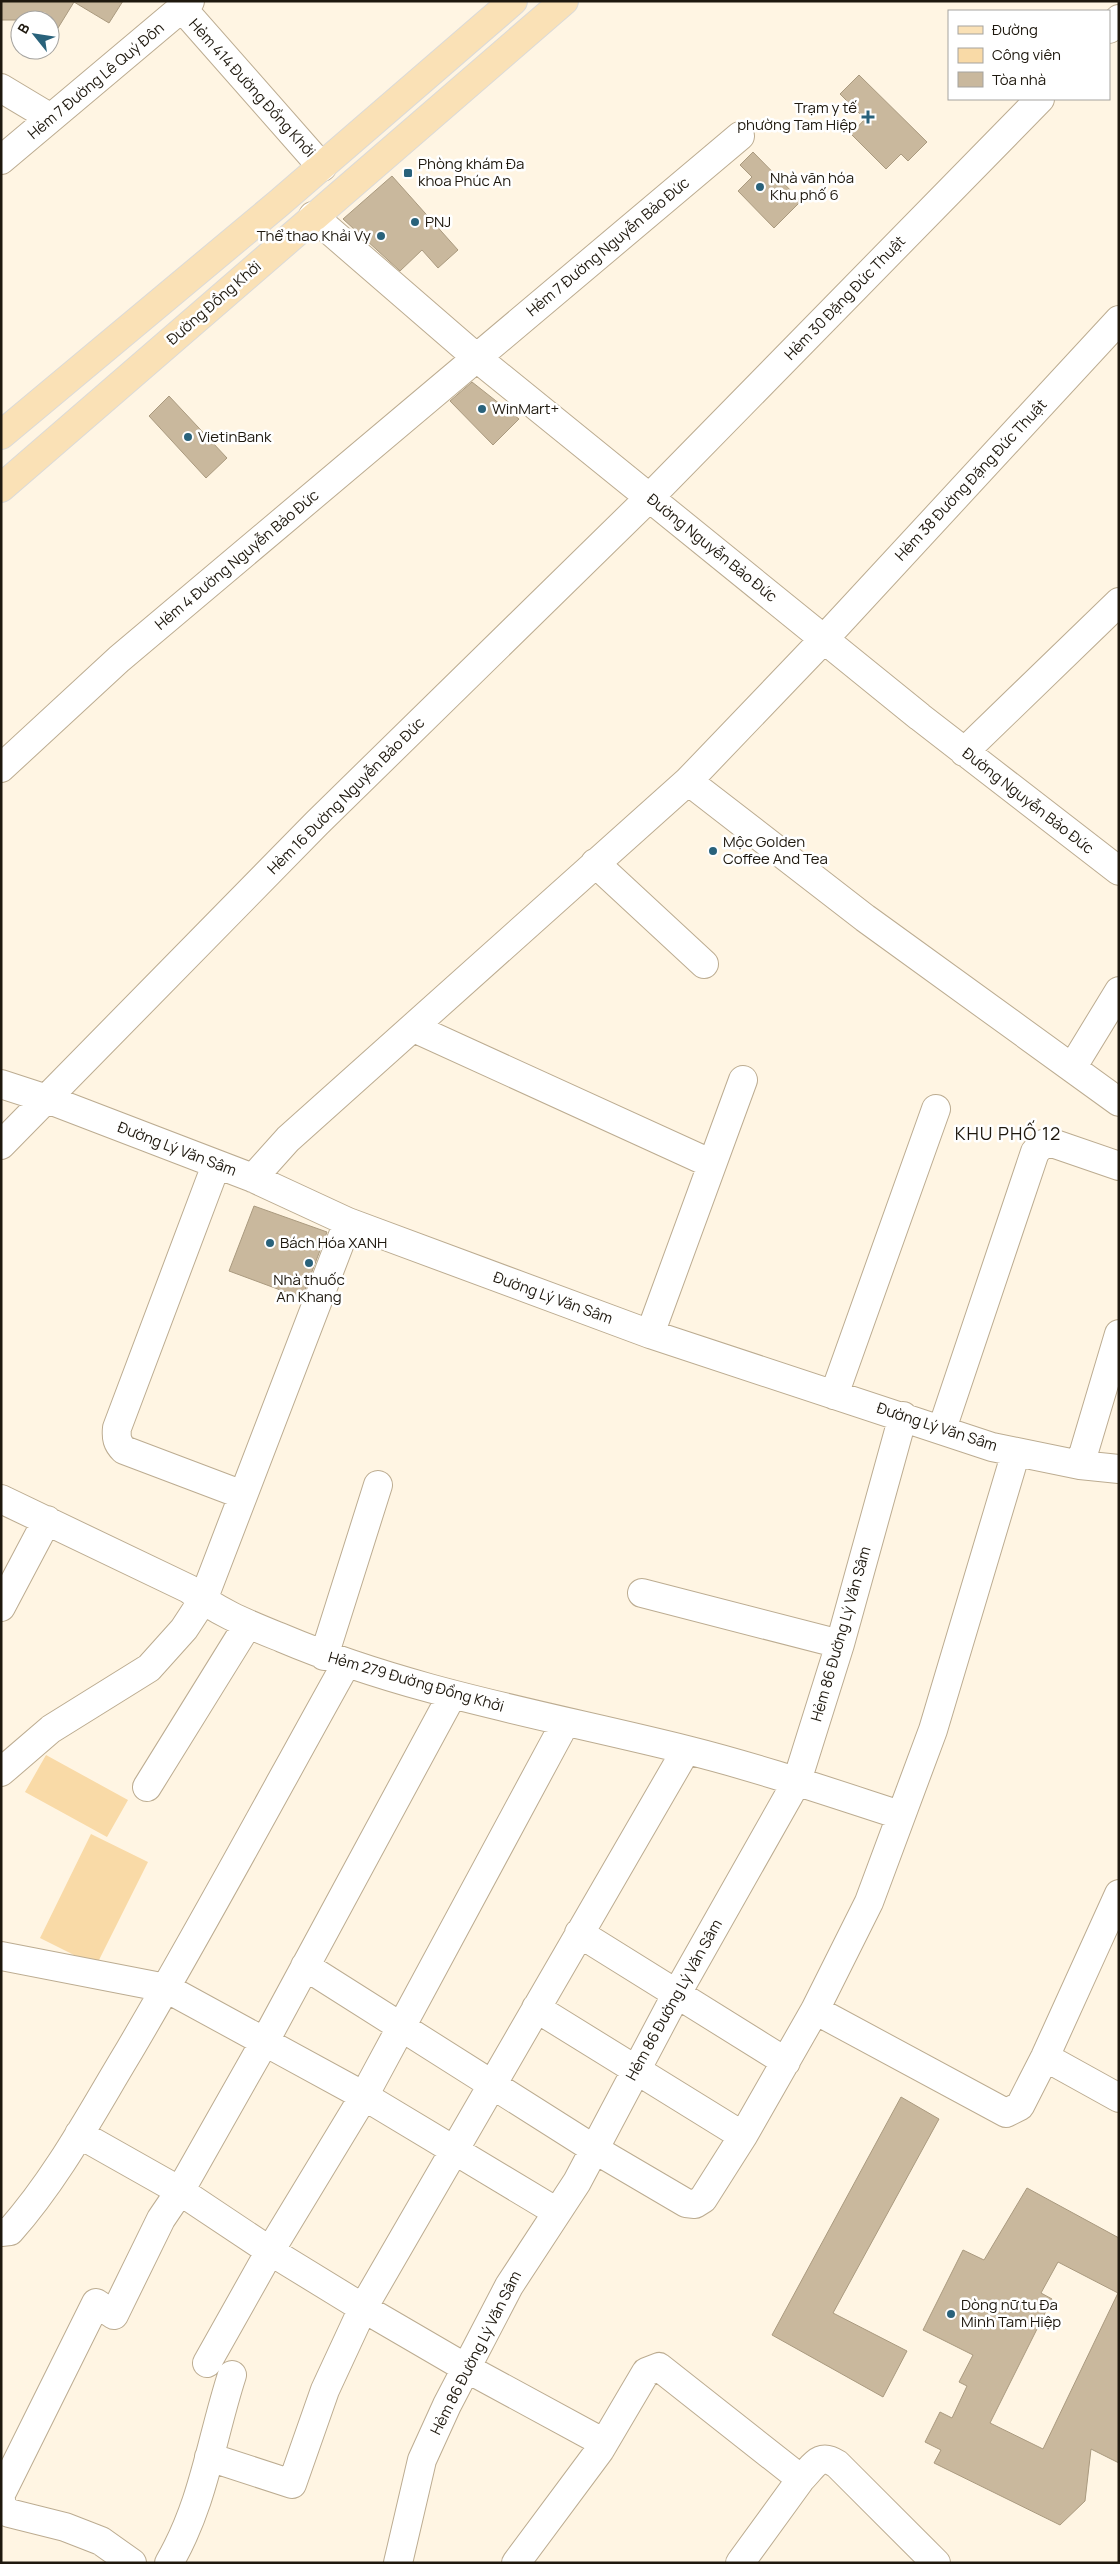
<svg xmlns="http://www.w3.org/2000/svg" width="1120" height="2564" viewBox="0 0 1120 2564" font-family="Manrope,sans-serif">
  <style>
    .green { fill: #f9daa7 }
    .building { fill: #c9b89d; stroke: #aa9a7f; fill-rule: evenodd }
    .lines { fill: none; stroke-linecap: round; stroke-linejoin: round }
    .minor-casing { stroke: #bcac91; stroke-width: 30 }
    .major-casing { stroke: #dbdad8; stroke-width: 30 }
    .minor { stroke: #fff; stroke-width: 28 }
    .major { stroke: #fae1b6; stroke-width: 28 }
    .poi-dot { fill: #29627b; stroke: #fff; stroke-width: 2 }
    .labels { text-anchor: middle; stroke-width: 5; stroke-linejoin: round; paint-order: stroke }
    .street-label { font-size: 15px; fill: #1e180e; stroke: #fff }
    .poi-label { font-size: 15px; fill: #1e180e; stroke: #fff; text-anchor: start }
    .quarter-label { font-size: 18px; letter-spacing: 1px; fill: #1e180e; stroke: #fff }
  </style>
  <rect width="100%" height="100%" fill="#fff5e3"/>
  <!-- green -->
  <path class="green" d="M46 1755 128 1800 107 1837 25 1792Z
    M91 1834 148 1862 96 1966 40 1938Z"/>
  <!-- building -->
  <path class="building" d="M1 1H123L109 23 74 2 50 41V20H1Z
    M859 75 927 142 908 161 901 154 886 169 851 134 865 119 840 94Z
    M753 152 801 201 774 228 738 191 752 177 740 165Z
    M392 176 458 250 438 268 422 250 400 271 343 219Z
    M472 382 519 419 493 445 450 401Z
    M169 396 227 458 206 478 149 416Z
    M254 1206 327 1232 302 1298 229 1271Z
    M901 2097 939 2119 833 2313 907 2351 883 2397 772 2335Z
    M1027 2188 1119 2238V2463L1091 2449 1085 2501 1060 2525 934 2463 941 2450 925 2442 940 2412 952 2418 967 2386 959 2382 973 2355 923 2330 963 2250 984 2260ZM1058 2262 1118 2293 1043 2449 990 2423 1052 2299 1041 2293Z"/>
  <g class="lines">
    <defs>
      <path id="minor" d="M182 8 322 167
        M1109 29 1119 19
        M1 88 51 118
        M1 160 190 1
        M313 216 477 358 920 717 1119 871
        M964 752 1119 602
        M1 768 119 659 740 136
        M688 781 865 918 1119 1102
        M595 863 704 964
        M414 1028 712 1164
        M1072 1068 1119 991
        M1 1084 47 1099 253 1178 348 1222 650 1334 992 1447 1080 1465 1119 1469
        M1 1145 317 823 650 497 1040 99
        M216 1165 117 1428C116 1438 117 1443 124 1450L243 1495
        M253 1178 288 1139 688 781 824 639 1119 320
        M650 1334 743 1080
        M834 1395 936 1109
        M942 1429 1035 1152 1043 1144H1055L1119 1166
        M1080 1465 1119 1334
        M1 1499 189 1589C216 1612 250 1625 282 1638 412 1693 551 1716 687 1750 759 1768 829 1792 900 1815
        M642 1593 840 1644
        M1 1607 47 1520
        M324 1656 378 1485
        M1 1772 51 1729 149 1668 184 1629 203 1600 348 1222
        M147 1787 248 1624
        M579 1933 786 2062
        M1 1956 166 1988 364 2096 557 2212
        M305 1966 594 2149 686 2203 695 2204 703 2199 743 2136 815 2010 869 1902 933 1730 1016 1452
        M536 2008 743 2136
        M815 2010 1006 2113 1020 2106 1045 2057 1119 1894
        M1045 2057 1119 2098
        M79 2134 180 2191 270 2251 363 2308 466 2368 595 2438 600 2450 516 2563
        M1 2232 10 2231C58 2177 92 2112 129 2051 204 1924 274 1793 346 1664
        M207 2363 270 2251 364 2096 565 1723
        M600 2450 646 2372 659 2367 801 2479C814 2466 819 2452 837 2464L936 2563
        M209 2457 292 2484 325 2390 363 2308 686 1750
        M1 2494 96 2303 114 2315 161 2219 180 2191 265 2041 452 1695
        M1 2500 2 2507 9 2513 65 2527 101 2541 132 2563
        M169 2563C204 2503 211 2440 232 2375
        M398 2563 422 2460 447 2405 509 2286 577 2182 676 1995 797 1781 840 1644 903 1416
        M740 2563 801 2479"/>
      <path id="major" d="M1 435 279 203 513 1
        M1 488 564 1"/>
    </defs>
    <!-- minor casing -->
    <use href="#minor" class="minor-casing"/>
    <!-- major casing -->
    <use href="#major" class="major-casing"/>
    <!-- minor -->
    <use href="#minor" class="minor"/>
    <!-- major -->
    <use href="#major" class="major"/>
  </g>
  <!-- markers -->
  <g class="poi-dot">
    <path d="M865.5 109.5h5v5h5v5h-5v5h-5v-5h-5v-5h5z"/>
    <rect x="403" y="168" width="10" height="10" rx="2.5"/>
    <circle cx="760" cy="187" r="5"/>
    <circle cx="415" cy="222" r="5"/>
    <circle cx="381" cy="236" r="5"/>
    <circle cx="482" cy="409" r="5"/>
    <circle cx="188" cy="437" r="5"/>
    <circle cx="713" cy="851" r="5"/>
    <circle cx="270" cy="1243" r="5"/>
    <circle cx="309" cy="1263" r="5"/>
    <circle cx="951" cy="2314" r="5"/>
  </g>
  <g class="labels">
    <!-- street labels -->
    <g class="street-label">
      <text transform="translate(96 81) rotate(-40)" y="5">Hẻm 7 Đường Lê Quý Đôn</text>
      <text transform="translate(252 88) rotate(48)" y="5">Hẻm 414 Đường Đồng Khởi</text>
      <text transform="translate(608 247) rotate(-40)" y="5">Hẻm 7 Đường Nguyễn Bảo Đức</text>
      <text transform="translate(845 298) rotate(-46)" y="5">Hẻm 30 Đặng Đức Thuật</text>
      <text transform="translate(214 303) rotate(-41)" y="5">Đường Đồng Khởi</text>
      <text transform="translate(971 480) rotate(-47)" y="5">Hẻm 38 Đường Đặng Đức Thuật</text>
      <text transform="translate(712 548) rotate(39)" y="5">Đường Nguyễn Bảo Đức</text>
      <text transform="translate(237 560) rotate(-40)" y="5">Hẻm 4 Đường Nguyễn Bảo Đức</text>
      <text transform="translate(346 796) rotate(-45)" y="5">Hẻm 16 Đường Nguyễn Bảo Đức</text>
      <text transform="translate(1028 801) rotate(38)" y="5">Đường Nguyễn Bảo Đức</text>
      <text transform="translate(177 1149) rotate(21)" y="5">Đường Lý Văn Sâm</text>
      <text transform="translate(553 1298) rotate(20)" y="5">Đường Lý Văn Sâm</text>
      <text transform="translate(937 1427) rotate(18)" y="5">Đường Lý Văn Sâm</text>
      <text transform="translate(841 1634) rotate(-74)" y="5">Hẻm 86 Đường Lý Văn Sâm</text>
      <text transform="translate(416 1682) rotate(16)" y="5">Hẻm 279 Đường Đồng Khởi</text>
      <text transform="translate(674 2000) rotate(-61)" y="5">Hẻm 86 Đường Lý Văn Sâm</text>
      <text transform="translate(476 2353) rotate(-63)" y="5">Hẻm 86 Đường Lý Văn Sâm</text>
    </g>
    <!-- poi labels -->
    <g class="poi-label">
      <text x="857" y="113" text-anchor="end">Trạm y tế<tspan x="857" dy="17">phường Tam Hiệp</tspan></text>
      <text x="418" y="169">Phòng khám Đa<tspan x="418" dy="17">khoa Phúc An</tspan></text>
      <text x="770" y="183">Nhà văn hóa<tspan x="770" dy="17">Khu phố 6</tspan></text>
      <text x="425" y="227">PNJ</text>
      <text x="371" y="241" text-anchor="end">Thể thao Khải Vy</text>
      <text x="492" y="414">WinMart+</text>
      <text x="198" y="442">VietinBank</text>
      <text x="723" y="847">Mộc Golden<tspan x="723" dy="17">Coffee And Tea</tspan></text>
      <text x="280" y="1248">Bách Hóa XANH</text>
      <text x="309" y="1285" text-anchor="middle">Nhà thuốc<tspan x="309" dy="17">An Khang</tspan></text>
      <text x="961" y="2310">Dòng nữ tu Đa<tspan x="961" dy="17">Minh Tam Hiệp</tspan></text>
    </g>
    <!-- quarter labels -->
    <g class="quarter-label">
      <text x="1008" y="1140">KHU PHỐ 12</text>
    </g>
  </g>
  <!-- border -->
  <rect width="1120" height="2564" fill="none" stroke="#1e180e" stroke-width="5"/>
  <!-- legend -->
  <rect x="948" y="10" width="162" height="90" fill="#ffffff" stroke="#a5a39f"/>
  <rect x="958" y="26" width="25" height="8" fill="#fae1b6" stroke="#a5a39f"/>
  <text x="992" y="35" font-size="15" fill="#1e180e">Đường</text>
  <rect x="958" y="48" width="25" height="15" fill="#f9daa7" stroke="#a5a39f"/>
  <text x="992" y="60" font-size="15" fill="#1e180e">Công viên</text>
  <rect x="958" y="72" width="25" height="15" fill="#c9b89d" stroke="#a5a39f"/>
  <text x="992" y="85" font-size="15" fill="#1e180e">Tòa nhà</text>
  <!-- north arrow -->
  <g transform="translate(35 35) rotate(300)"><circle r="24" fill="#ffffff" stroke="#a5a39f"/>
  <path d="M0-4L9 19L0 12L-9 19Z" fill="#29627b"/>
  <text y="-8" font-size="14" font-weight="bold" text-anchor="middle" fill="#1e180e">B</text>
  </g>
</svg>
